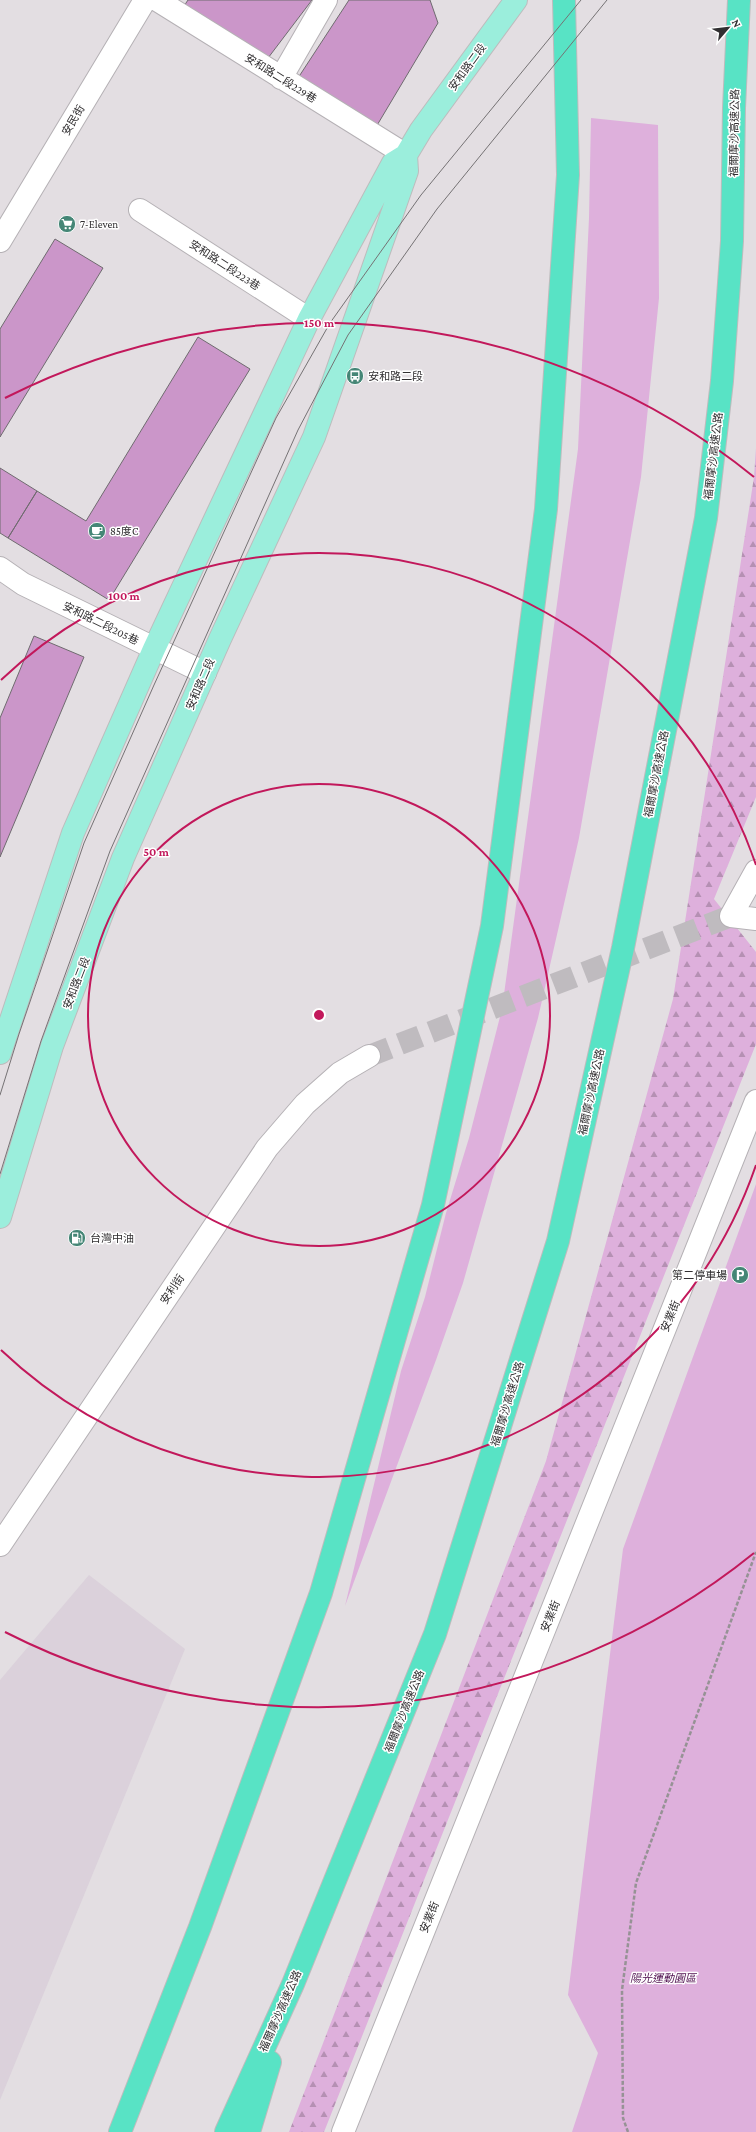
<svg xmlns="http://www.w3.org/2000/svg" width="756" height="2132" viewBox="0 0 756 2132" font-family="'Crimson Pro','Noto Sans TC',serif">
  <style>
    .built { fill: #dbd1db }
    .green { fill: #deb0dc }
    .forest { fill: url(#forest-firs) }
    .building { fill: #cb96c9; stroke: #6f6b6f }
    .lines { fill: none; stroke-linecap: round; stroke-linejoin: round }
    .minor-tunnel { stroke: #bfbbbf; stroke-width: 22; stroke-dasharray: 22 11; stroke-linecap: butt }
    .minor-casing { stroke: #b5b1b5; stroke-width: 24 }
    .major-casing { stroke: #bdbcbd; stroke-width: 24 }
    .highway-casing { stroke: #bdbcbd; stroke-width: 24 }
    .path { stroke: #969295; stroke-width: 2.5; stroke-dasharray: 4 2; stroke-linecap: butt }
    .minor { stroke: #fff; stroke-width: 22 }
    .major { stroke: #9beedc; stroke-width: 22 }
    .highway { stroke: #58e3c5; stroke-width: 22 }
    .tram { stroke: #757274; stroke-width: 1 }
    .ring { fill: none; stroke: #c2185b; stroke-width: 2 }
    .labels { text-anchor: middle; stroke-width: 3; stroke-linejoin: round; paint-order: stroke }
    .street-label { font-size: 11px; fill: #312f31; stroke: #fff }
    .poi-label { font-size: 11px; fill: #312f31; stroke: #fff; text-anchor: start }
    .park-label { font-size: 11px; font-style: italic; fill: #4f0f4f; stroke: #fff }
    .centre { fill: #c2185b; stroke: #fff; stroke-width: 2 }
    .ring-label { font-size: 12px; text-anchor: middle; font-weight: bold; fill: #c2185b; stroke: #fff; stroke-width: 3; stroke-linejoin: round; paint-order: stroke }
  </style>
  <defs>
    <pattern id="forest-firs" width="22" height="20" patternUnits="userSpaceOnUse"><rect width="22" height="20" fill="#deb0dc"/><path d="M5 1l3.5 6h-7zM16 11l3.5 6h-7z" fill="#b590b3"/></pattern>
  </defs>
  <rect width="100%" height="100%" fill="#e3dee2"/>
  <!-- built -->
  <path class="built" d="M89 1575 185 1649 0 2100V1680Z"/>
  <!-- green -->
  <path class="green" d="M591 118 658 125 659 298 641 477 579 838 538 1018 463 1283 436 1360 345 1606 401 1371 425 1297 446 1213 469 1138 502 1009 578 449 589 218Z
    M756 1184V2132H572L598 2053 568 1995 623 1549Z"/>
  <!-- forest -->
  <path class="forest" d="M756 448V797L714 899 756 952V1044L324 2132H289L546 1461 673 999 754 477Z"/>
  <!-- building -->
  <path class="building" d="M188 0H312L265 62 182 9Z
    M349 0H430L438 23 376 127 298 78Z
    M55 239 103 268 0 437V329Z
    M198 337 250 369 109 600 8 538 37 491 86 521Z
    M0 468 37 491 8 538 0 533Z
    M34 636 84 657 0 857V718Z"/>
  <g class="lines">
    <!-- minor-tunnel -->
    <path class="minor-tunnel" d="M369 1056 731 916"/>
    <defs>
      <path id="minor" d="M157 0 406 155
        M281 78 326 0
        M140 210 309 319
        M0 241 145 0
        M0 568 23 584 205 673
        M756 871 731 916 756 919
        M0 1545 267 1148 305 1104 340 1073 369 1056
        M343 2132 756 1101"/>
      <path id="major" d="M0 1053 73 833 154 649 309 319 393 163 406 155 421 130 516 0
        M0 1217 52 1046 123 858 220 639 314 437 407 171 406 155"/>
      <path id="highway" d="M120 2132 200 1927 321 1593 433 1205 492 926 546 509 568 175 564 0
        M226 2132 293 1984 435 1634 558 1241 623 948 706 518 722 381 732 241 734 108 739 0
        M249 2132 270 2062"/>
    </defs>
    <!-- minor casing -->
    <use href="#minor" class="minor-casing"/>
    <!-- major casing -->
    <use href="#major" class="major-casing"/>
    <!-- highway casing -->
    <use href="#highway" class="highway-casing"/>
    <!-- path -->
    <path class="path" d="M628 2132 623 2118 622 1990 636 1883 756 1552"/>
    <!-- minor -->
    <use href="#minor" class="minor"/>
    <!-- major -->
    <use href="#major" class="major"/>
    <!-- highway -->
    <use href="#highway" class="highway"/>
    <!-- tram -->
    <path class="tram" d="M0 1095 19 1034 84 843 154 685 276 418 330 323 421 195 581 0
      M0 1174 41 1041 110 851 298 430 348 335 437 209 607 0"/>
  </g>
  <!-- distance rings -->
  <g class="ring">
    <circle cx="319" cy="1015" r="231"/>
    <path d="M756 1165A462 462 0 0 1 1 1350M1 680A462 462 0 0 1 756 865"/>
    <path d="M754 1553A692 692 0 0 1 5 1632M5 398A692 692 0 0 1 754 477"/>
  </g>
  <!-- icons -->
  <defs>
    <symbol id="supermarket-disc" viewBox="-11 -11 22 22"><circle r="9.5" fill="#458676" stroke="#fff"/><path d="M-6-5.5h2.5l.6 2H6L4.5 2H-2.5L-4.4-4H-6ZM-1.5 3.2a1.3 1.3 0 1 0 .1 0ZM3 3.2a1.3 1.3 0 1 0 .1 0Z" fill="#fff"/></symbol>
    <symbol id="bus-disc" viewBox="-11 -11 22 22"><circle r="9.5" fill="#458676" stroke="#fff"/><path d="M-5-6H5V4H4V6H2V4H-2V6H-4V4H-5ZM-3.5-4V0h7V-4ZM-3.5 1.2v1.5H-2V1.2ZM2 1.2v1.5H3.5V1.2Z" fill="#fff"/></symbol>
    <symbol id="cafe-disc" viewBox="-11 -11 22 22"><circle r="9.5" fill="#458676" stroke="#fff"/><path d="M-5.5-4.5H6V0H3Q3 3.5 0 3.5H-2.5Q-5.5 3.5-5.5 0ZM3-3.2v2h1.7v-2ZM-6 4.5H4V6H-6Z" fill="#fff"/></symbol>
    <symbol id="fuel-disc" viewBox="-11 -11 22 22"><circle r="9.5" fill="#458676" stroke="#fff"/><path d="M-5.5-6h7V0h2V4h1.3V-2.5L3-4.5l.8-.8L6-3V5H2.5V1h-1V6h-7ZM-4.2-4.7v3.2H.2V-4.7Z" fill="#fff"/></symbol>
    <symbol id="parking-disc" viewBox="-11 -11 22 22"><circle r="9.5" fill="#458676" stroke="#fff"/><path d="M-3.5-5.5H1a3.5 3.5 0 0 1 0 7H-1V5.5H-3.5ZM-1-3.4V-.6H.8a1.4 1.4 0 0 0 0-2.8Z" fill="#fff"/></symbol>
  </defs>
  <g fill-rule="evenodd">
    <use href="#supermarket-disc" x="57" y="214" width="20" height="20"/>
    <use href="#bus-disc" x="345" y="366" width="20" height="20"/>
    <use href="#cafe-disc" x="87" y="521" width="20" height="20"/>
    <use href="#fuel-disc" x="67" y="1228" width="20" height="20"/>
    <use href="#parking-disc" x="730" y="1265" width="20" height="20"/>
  </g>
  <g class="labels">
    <!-- street labels -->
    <g class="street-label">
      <text transform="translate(467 67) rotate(-54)" y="4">安和路二段</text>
      <text transform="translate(281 78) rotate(32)" y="4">安和路二段229巷</text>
      <text transform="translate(73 120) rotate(-59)" y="4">安民街</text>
      <text transform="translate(734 133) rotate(-89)" y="4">福爾摩沙高速公路</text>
      <text transform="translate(225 265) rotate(33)" y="4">安和路二段223巷</text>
      <text transform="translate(713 456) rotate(-83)" y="4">福爾摩沙高速公路</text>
      <text transform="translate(101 623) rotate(26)" y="4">安和路二段205巷</text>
      <text transform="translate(200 684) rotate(-66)" y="4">安和路二段</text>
      <text transform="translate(656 774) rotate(-79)" y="4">福爾摩沙高速公路</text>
      <text transform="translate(76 983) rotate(-69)" y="4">安和路二段</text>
      <text transform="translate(591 1092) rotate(-78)" y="4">福爾摩沙高速公路</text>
      <text transform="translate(172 1289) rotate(-56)" y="4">安利街</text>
      <text transform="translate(670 1316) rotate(-68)" y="4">安業街</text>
      <text transform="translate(507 1404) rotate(-73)" y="4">福爾摩沙高速公路</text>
      <text transform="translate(550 1616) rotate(-68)" y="4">安業街</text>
      <text transform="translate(404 1711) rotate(-68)" y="4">福爾摩沙高速公路</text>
      <text transform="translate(429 1917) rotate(-68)" y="4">安業街</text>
      <text transform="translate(280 2011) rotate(-66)" y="4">福爾摩沙高速公路</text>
    </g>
    <!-- poi labels -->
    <g class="poi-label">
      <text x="80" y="228">7-Eleven</text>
      <text x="368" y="380">安和路二段</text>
      <text x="110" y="535">85度C</text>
      <text x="90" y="1242">台灣中油</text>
      <text x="727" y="1279" text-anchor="end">第二停車場</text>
    </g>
    <!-- park labels -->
    <g class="park-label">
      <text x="663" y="1982">陽光運動園區</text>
    </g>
  </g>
  <circle cx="319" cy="1015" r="6" class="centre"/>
  <g class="ring-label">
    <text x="319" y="327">150 m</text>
    <text x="124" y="600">100 m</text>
    <text x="156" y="856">50 m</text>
  </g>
  <!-- north arrow -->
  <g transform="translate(728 28) rotate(62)" stroke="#ffffff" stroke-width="3" paint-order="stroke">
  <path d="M0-3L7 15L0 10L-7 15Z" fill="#312f31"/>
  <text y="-6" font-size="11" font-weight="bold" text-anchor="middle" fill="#312f31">N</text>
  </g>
</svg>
